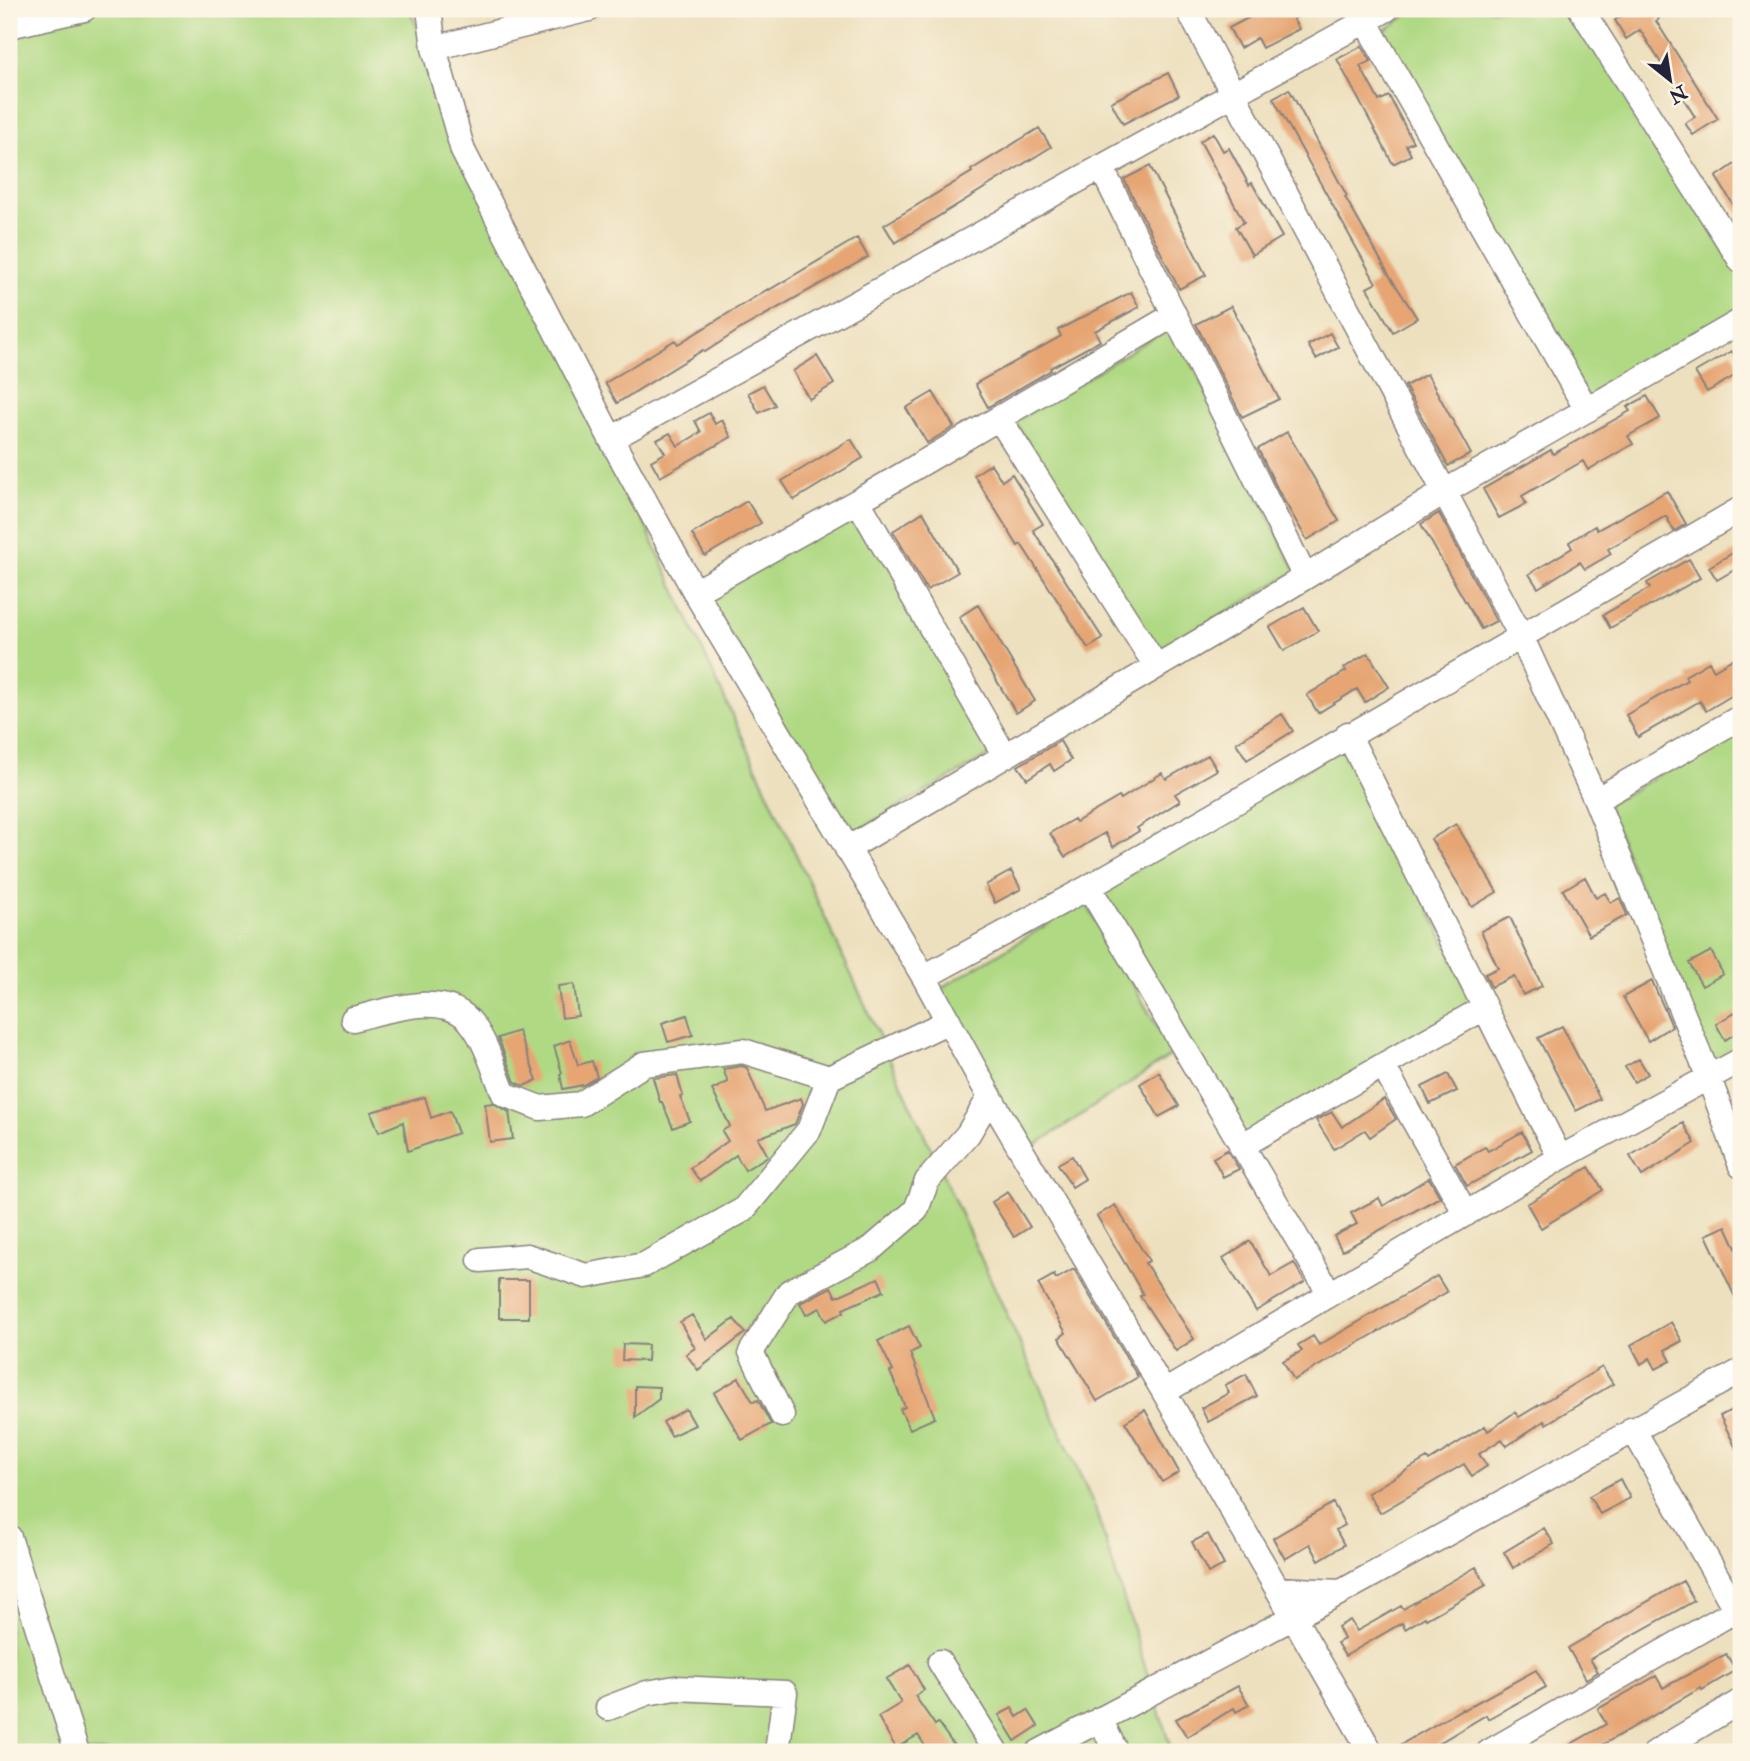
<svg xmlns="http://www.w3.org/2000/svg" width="1750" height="1761" viewBox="0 0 1750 1761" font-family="'IM FELL Double Pica',serif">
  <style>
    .green { fill: #b0d984; stroke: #697e60; stroke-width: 2 }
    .building { fill: #e6a573 }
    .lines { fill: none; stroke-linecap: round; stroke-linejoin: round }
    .minor-casing { stroke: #88817c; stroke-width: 27 }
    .minor { stroke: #fff; stroke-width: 24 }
  </style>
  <rect width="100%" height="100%" fill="#fcf5e5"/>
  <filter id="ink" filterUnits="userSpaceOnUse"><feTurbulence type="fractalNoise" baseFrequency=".0143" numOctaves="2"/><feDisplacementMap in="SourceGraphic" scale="14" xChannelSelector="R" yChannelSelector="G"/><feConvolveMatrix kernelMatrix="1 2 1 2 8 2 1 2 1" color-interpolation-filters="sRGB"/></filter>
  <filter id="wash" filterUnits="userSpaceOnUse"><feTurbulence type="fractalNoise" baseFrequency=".00686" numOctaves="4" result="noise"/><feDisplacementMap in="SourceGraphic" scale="28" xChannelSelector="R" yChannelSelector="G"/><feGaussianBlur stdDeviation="1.57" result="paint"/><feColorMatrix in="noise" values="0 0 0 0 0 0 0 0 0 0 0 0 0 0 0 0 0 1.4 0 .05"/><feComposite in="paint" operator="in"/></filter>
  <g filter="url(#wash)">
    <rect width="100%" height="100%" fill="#ede0be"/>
    <!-- green -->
    <path class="green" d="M9 9H409L1094 1505 1172 1752H9Z
      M1416 9H1572L1652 125 1741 275V315L1588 398 1382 32Z
      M1173 325 1296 571 1159 653 1015 422Z
      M858 510 999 750 849 835 706 594Z
      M1741 727V1049L1711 1066 1607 805Z
      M1350 743 1474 1003 1245 1140 1101 891Z
      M1085 902 1173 1054 1028 1150 938 990Z"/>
    <g id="blocks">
      <!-- building -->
      <path class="building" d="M1265 9H1312L1293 19 1299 29 1262 48 1257 38 1240 48 1229 28Z
        M1633 9H1653L1659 19 1656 21 1718 119 1693 135 1685 123 1695 117 1640 30 1626 39 1615 20Z
        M1362 46 1371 61 1360 66 1379 101 1389 96 1413 142 1406 145 1411 155 1393 164 1337 59Z
        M1168 73 1179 95 1123 124 1111 102Z
        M1289 89 1347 196 1345 197 1389 275 1417 318 1393 332 1367 288 1376 283 1273 98Z
        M1039 128 1051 147 895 243 884 225 972 172 971 170Z
        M1213 133 1223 151 1229 148 1249 185 1252 183 1282 237 1252 255 1236 227 1244 222 1200 141Z
        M1741 160V217L1716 177Z
        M1150 166 1206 275 1179 289 1124 179Z
        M857 238 868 257 742 328 705 352 703 350 617 403 605 383 675 340 678 344 768 289 769 290Z
        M1131 292 1139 307 1095 331 1100 341 1050 368 1051 370 988 407 975 384 1061 336 1058 330Z
        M1231 306 1279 399 1242 417 1196 324Z
        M1330 333 1338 347 1316 359 1308 345Z
        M1732 351 1741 367V372L1707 392 1695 372Z
        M817 356 834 384 809 399 793 371Z
        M1427 374 1471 454 1448 466 1405 386Z
        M763 385 775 405 759 413 748 393Z
        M933 392 954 427 927 443 906 408Z
        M1647 396 1660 418 1628 436 1633 444 1588 470 1583 461 1522 496 1526 504 1499 518 1483 489 1551 450 1553 454 1630 411 1627 407Z
        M709 413 715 424 722 420 731 437 660 477 651 461 665 453 657 440 670 433 678 446 701 432 695 421Z
        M1287 432 1339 521 1307 540 1279 492 1258 449Z
        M851 439 863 458 794 500 782 481Z
        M991 464 1002 481 1012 474 1043 524 1033 530 1103 639 1088 648 1021 544 1018 546 974 475Z
        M1667 491 1686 524 1674 531 1666 516 1608 549 1611 554 1585 569 1580 562 1538 588 1529 574 1572 548 1569 542 1595 526 1597 530Z
        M747 501 761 523 705 556 692 534Z
        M923 512 958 572 927 590 893 531Z
        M1439 513 1496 621 1481 629 1421 524Z
        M1741 548V566L1717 580 1709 567Z
        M1689 559 1700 578 1610 628 1603 615 1650 588 1647 583Z
        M978 605 1035 701 1016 713 959 617Z
        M1304 607 1318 631 1284 651 1270 627Z
        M1368 653 1389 687 1365 702 1357 689 1318 713 1307 695 1346 671 1344 668Z
        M1741 654V690L1706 711 1700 701 1638 737 1626 715 1687 680 1685 676 1709 662 1714 670Z
        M1282 714 1293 731 1247 760 1236 743Z
        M1060 741 1071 760 1054 771 1050 764 1027 779 1018 766Z
        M1208 755 1217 770 1175 794 1180 801 1137 828 1139 831 1113 847 1105 833 1065 857 1050 833 1074 819 1076 822 1119 797 1121 799 1162 773 1166 779Z
        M1456 824 1497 892 1472 907 1431 839Z
        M1011 871 1021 889 995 903 986 885Z
        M1585 877 1596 898 1605 893 1611 903 1620 898 1627 915 1589 936 1563 890Z
        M1510 917 1542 986 1523 995 1514 976 1491 987 1485 974 1498 968 1481 931Z
        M1711 951 1723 974 1702 986 1689 963Z
        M1652 981 1672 1026 1648 1041 1623 997Z
        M574 984 578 1016 562 1018 558 986Z
        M1735 1012 1741 1021V1030L1725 1040 1716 1024Z
        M687 1015 693 1035 668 1042 662 1023Z
        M1562 1026 1600 1099 1576 1111 1538 1038Z
        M518 1031 537 1080 524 1086 515 1082 498 1038Z
        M570 1040 578 1065 592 1061 597 1077 583 1085 563 1089 560 1074 562 1073 554 1046Z
        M1639 1059 1648 1074 1634 1082 1625 1067Z
        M742 1066 747 1068 765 1111 801 1098 803 1104 795 1124 758 1138 768 1156 745 1170 736 1155 700 1181 690 1168 728 1141 722 1131 730 1126 712 1090 728 1082 723 1069Z
        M1159 1072 1179 1106 1159 1117 1140 1084Z
        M1448 1074 1457 1091 1430 1104 1422 1087Z
        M677 1075 683 1096 680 1097 690 1121 673 1128 662 1102H660L653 1078Z
        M425 1097 431 1118 450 1111 458 1133 408 1151 403 1122 379 1132 371 1112Z
        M1384 1099 1396 1119 1370 1137 1365 1130 1334 1149 1316 1120 1332 1112 1342 1127Z
        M493 1103 509 1112 513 1139 490 1142 485 1104Z
        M1683 1123 1695 1143 1642 1176 1630 1156Z
        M1522 1132 1532 1150 1467 1186 1455 1164 1485 1147 1488 1151Z
        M1227 1150 1239 1169 1223 1177 1213 1158Z
        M1072 1156 1085 1179 1072 1187 1058 1164Z
        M1589 1167 1603 1190 1541 1228 1527 1204Z
        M1429 1178 1440 1197 1342 1251 1334 1236 1357 1224 1351 1213 1379 1198 1383 1206Z
        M1008 1192 1030 1227 1014 1237 992 1202Z
        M1115 1205 1149 1261 1145 1263 1194 1339 1176 1351 1140 1296 1143 1294 1097 1216Z
        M1726 1226 1741 1259V1310L1706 1235Z
        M1250 1241 1271 1276 1294 1263 1305 1282 1256 1311 1223 1258Z
        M1074 1269 1138 1377 1097 1401 1059 1338 1066 1333 1038 1284 1054 1275 1056 1279Z
        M1437 1276 1447 1292 1294 1380 1283 1361 1302 1351 1298 1345 1313 1336 1319 1345Z
        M878 1278 884 1291 843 1309 844 1312 826 1321 820 1308 806 1315 800 1303 831 1287 836 1297Z
        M499 1280H529V1318H499Z
        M692 1315 707 1339 734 1319 745 1333 698 1370 686 1354 695 1348 680 1322Z
        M1671 1322 1682 1341 1665 1350 1671 1361 1656 1369 1650 1358 1641 1364 1631 1345Z
        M909 1326 920 1348 910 1353 935 1418 910 1429 900 1409 905 1407 890 1372 893 1371 878 1341Z
        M623 1344 648 1345 647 1361 622 1360Z
        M1602 1367 1613 1384 1546 1424 1544 1421 1507 1446 1502 1439 1479 1454 1487 1466 1472 1476 1464 1464 1380 1513 1368 1493 1427 1458 1429 1461 1485 1426 1488 1431 1515 1412 1519 1417Z
        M1246 1374 1257 1396 1208 1422 1201 1408 1229 1393 1225 1385Z
        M739 1378 753 1402 758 1400 771 1424 742 1440 714 1393Z
        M635 1386 659 1387V1399L635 1417Z
        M1741 1405V1458L1720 1416Z
        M686 1409 695 1425 671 1436 663 1422Z
        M1145 1410 1179 1472 1162 1482 1125 1422Z
        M1620 1479 1630 1498 1600 1514 1589 1496Z
        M1333 1503 1345 1525 1336 1530 1344 1545 1319 1560 1310 1544 1285 1559 1273 1538Z
        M1544 1528 1554 1544 1513 1568 1504 1552Z
        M1208 1534 1224 1565 1208 1573 1192 1542Z
        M1476 1567 1486 1585 1426 1619 1425 1617 1405 1629 1402 1623 1345 1656 1337 1643 1344 1639 1338 1627 1350 1620 1357 1631 1401 1606 1403 1609Z
        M1683 1581 1694 1601 1590 1659 1598 1672 1586 1679 1568 1648Z
        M1726 1654 1736 1670 1702 1690 1701 1688 1590 1752H1557L1606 1724 1598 1709 1656 1676 1663 1688Z
        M910 1665 924 1690 915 1696 935 1725 938 1723 955 1747 947 1752H929L918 1735 896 1748 878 1717 901 1703 886 1679Z
        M1536 1670 1546 1687 1488 1719 1486 1715 1424 1752H1388L1462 1709 1463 1710Z
        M1238 1686 1249 1705 1236 1712 1234 1708 1187 1737 1176 1719Z
        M1012 1708 1017 1717 1028 1710 1038 1726 1015 1741 999 1715Z"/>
    </g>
  </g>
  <g filter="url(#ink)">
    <use href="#blocks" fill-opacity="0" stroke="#88817c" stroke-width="2"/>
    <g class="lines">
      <defs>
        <path id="minor" d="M429 9 434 48 463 151 611 439 695 592 924 977 990 1097 1164 1392 1371 1752
          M1188 9 1521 636 1596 800 1709 1078 1741 1166
          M1581 9 1741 261
          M1365 21 1587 410
          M9 26 84 9
          M434 48 589 9
          M1101 167 1305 577
          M999 418 1156 666
          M611 439 1387 9
          M858 501 1005 756
          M695 592 858 501 1174 315
          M1348 734 1560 1158
          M1596 800 1741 717
          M847 849 1227 625 1444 492 1741 321
          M1089 887 1330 1294
          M924 977 1089 887 1741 509
          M353 1019C387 1011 447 989 472 1024 487 1043 494 1071 504 1094L540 1108 581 1104 644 1064 743 1051 829 1078
          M1383 1066 1466 1214
          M1241 1146 1484 1008
          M480 1260 527 1256 586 1276 644 1265 743 1210 809 1130 829 1078 949 1021
          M1164 1392 1560 1158 1741 1060
          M782 1415 751 1352 789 1292 871 1249 916 1210 927 1181 968 1134 990 1097
          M1633 1429 1741 1619
          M9 1537 77 1752
          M1277 1589 1340 1592
          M940 1662 996 1752
          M608 1708 647 1693 675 1688 785 1693 777 1752
          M1100 1719 1116 1752
          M1039 1752 1341 1592 1741 1371
          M1489 1752 1736 1610
          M1656 1752 1741 1701"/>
      </defs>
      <!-- minor casing -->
      <use href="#minor" class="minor-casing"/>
      <!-- minor -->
      <use href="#minor" class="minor"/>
    </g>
  </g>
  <!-- margin -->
  <rect width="1750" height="1761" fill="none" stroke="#fcf5e5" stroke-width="35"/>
  <!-- north arrow -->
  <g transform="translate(1670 80) rotate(150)" stroke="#fcf5e5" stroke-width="5" paint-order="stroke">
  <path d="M0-5L12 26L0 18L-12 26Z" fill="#22223b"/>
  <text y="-10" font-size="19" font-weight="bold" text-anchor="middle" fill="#22223b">N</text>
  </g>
</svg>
